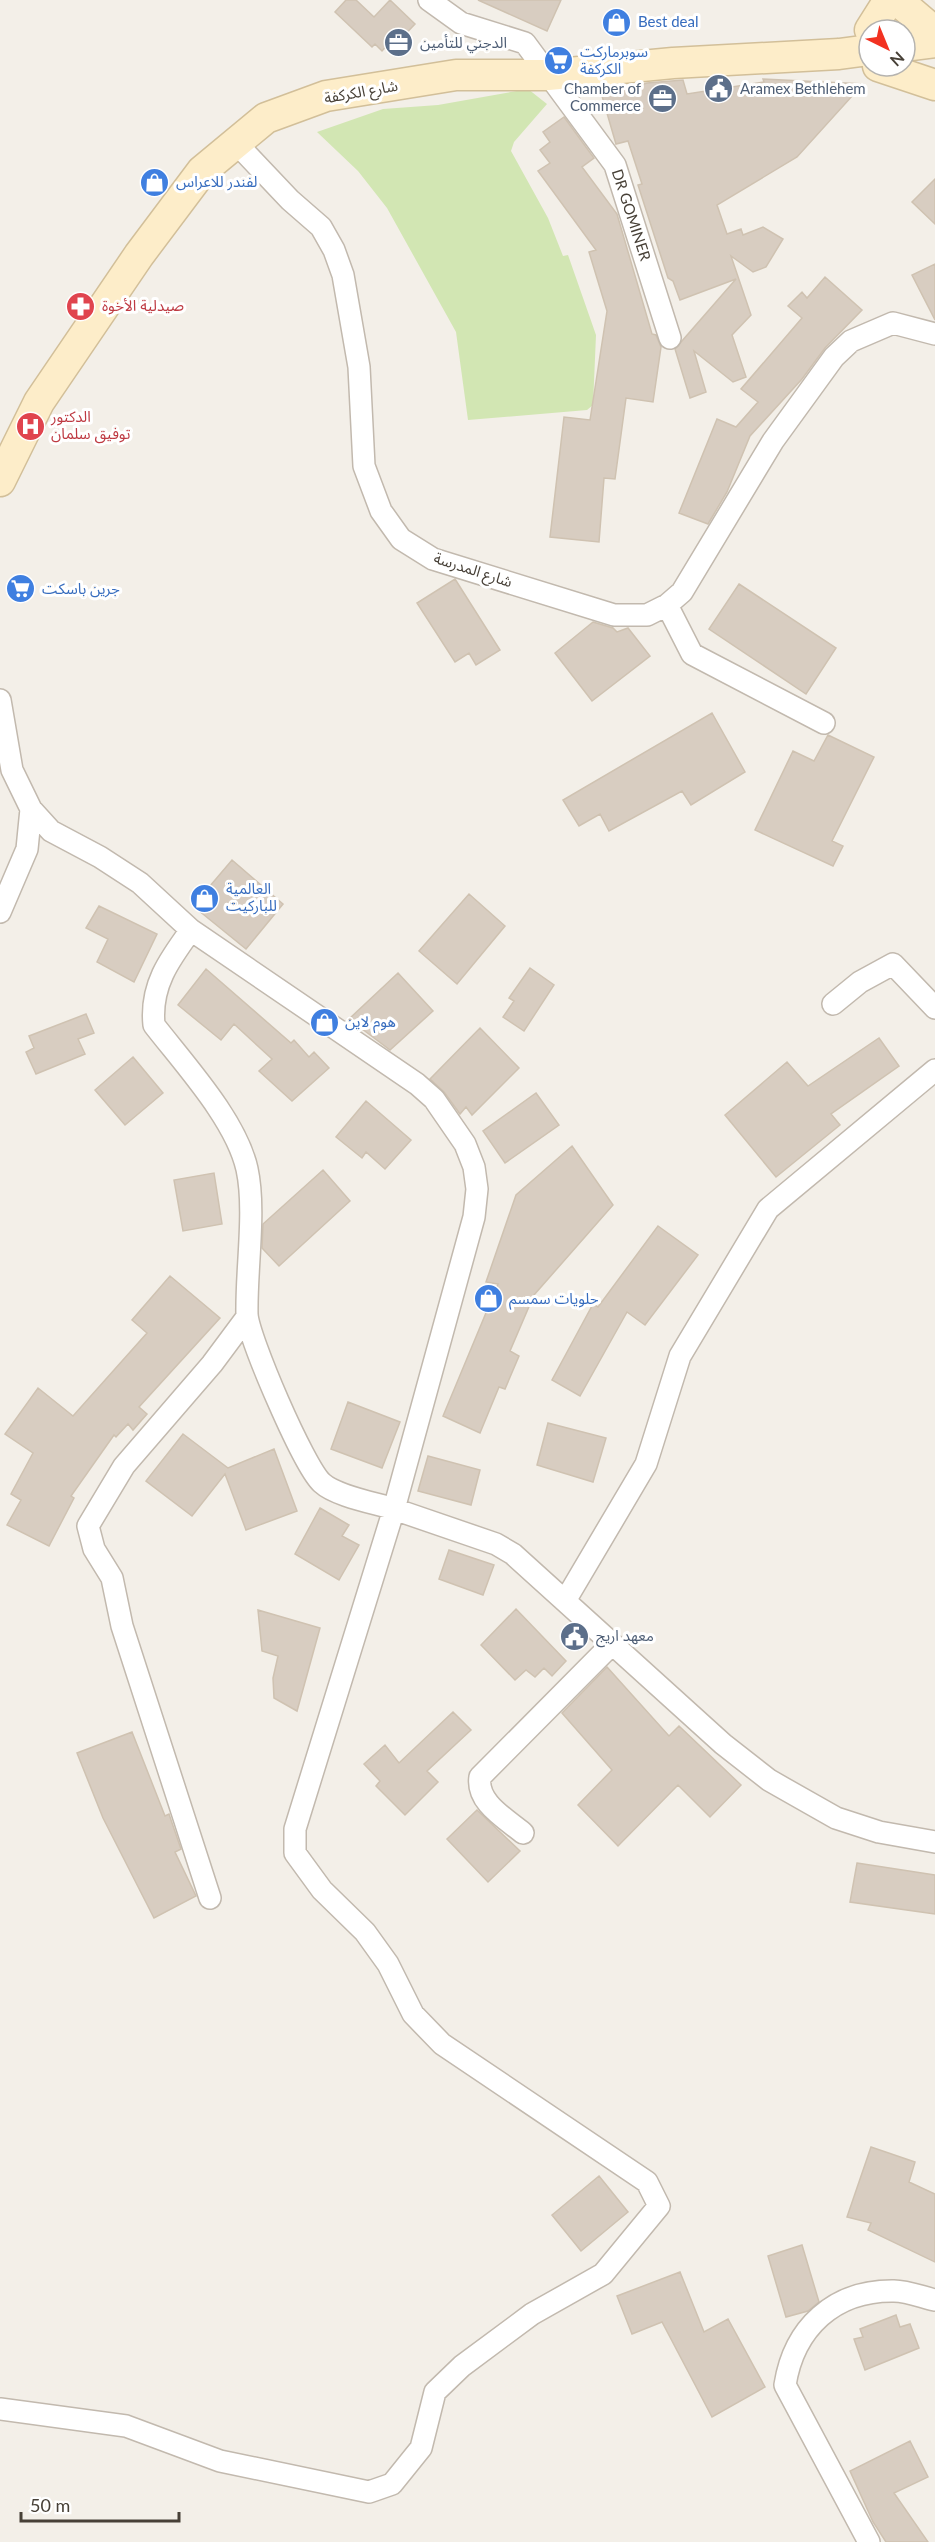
<svg xmlns="http://www.w3.org/2000/svg" width="935" height="2542" viewBox="0 0 935 2542" font-family="Lato,'Noto Sans Arabic',sans-serif">
  <style>
    .green { fill: #d2e6b3 }
    .building { fill: #d8cdc1; stroke: #cfc2b1; stroke-width: 1.5 }
    .lines { fill: none; stroke-linecap: round; stroke-linejoin: round }
    .street-casing { stroke: #c2b9ae; stroke-width: 24 }
    .secondary-casing { stroke: #d2bf99; stroke-width: 33 }
    .street { stroke: #fff; stroke-width: 21 }
    .secondary { stroke: #fdedc9; stroke-width: 30 }
    .labels { text-anchor: middle; stroke-width: 6; stroke-linejoin: round; paint-order: stroke }
    .shop-label { font-size: 15px; fill: #366cbe; stroke: #fff; text-anchor: start }
    .service-label { font-size: 15px; fill: #4e5e75; stroke: #fff; text-anchor: start }
    .street-label { font-size: 15px; fill: #474037; stroke: #fff }
    .health-label { font-size: 15px; fill: #be3a42; stroke: #fff; text-anchor: start }
  </style>
  <rect width="100%" height="100%" fill="#f3efe8"/>
  <!-- green -->
  <path class="green" d="M528 89 547 104 514 142 511 151 548 218 563 256 568 255 596 335 593 405 587 410 468 420 456 332 387 208 358 171 317 132 383 109 438 105Z"/>
  <!-- building -->
  <path class="building" d="M346 0H356L374 17 390 0 415 24 397 43 393 39 382 51 375 44 372 47 335 12Z
    M478 0H561L547 31Z
    M763 79 863 84 797 157 717 205 727 234 741 229 743 235 763 227 783 239 766 267 753 272 731 256 751 315 732 335 746 377 733 382 694 351 706 392 690 398 675 349 736 279 680 300 673 281 668 278 638 185 642 184 628 141 616 144 602 96 647 83 683 80 687 94 764 82Z
    M564 117 594 158 582 167 617 214 652 334 656 335 661 347 653 402 626 398 615 479 604 478 599 542 550 537 564 417 590 420 607 311 589 252 596 250 538 171 550 163 540 150 550 142 543 132Z
    M935 179V224L912 202Z
    M935 264V320L912 275Z
    M825 277 862 310 825 348 802 379 750 436 727 492 708 524 679 513 717 419 736 427 758 402 741 389 802 318 788 306 802 292 807 298Z
    M455 579 500 650 476 665 469 653 455 662 417 603Z
    M739 584 836 648 806 694 709 629Z
    M593 622 613 628 617 632 628 628 650 656 592 701 555 653Z
    M712 713 745 772 691 805 682 791 609 831 600 814 579 826 563 800Z
    M828 735 874 757 832 841 843 846 833 866 755 830 793 751 814 761Z
    M232 860 283 904 246 949 193 906Z
    M469 894 505 926 457 984 419 951Z
    M99 906 157 934 134 982 97 962 108 939 86 928Z
    M530 968 554 985 524 1031 503 1017 514 1001 509 998Z
    M206 969 291 1043 294 1040 309 1057 314 1052 329 1068 292 1101 259 1071 272 1059 234 1024 221 1040 178 1005Z
    M398 973 433 1011 390 1050 349 1019Z
    M86 1014 94 1033 78 1039 85 1054 36 1074 26 1052 34 1048 29 1036Z
    M480 1028 519 1068 472 1115 466 1107 460 1114 444 1092 430 1079Z
    M879 1038 899 1066 831 1114 840 1125 776 1177 725 1115 787 1062 808 1086Z
    M133 1057 163 1093 125 1125 95 1090Z
    M536 1093 559 1125 505 1163 483 1131Z
    M366 1101 411 1140 385 1169 366 1152 362 1158 336 1137Z
    M572 1146 613 1205 534 1295 510 1351 519 1356 505 1389 499 1387 480 1433 443 1416 498 1284 486 1282 516 1195Z
    M323 1170 350 1201 279 1266 262 1248 263 1224Z
    M214 1173 222 1224 183 1231 174 1180Z
    M658 1226 698 1255 645 1325 627 1312 580 1396 552 1380 593 1304 598 1307Z
    M170 1276 220 1318 139 1407 147 1414 133 1430 128 1424 116 1437 114 1435 71 1496 74 1498 49 1546 7 1525 21 1500 11 1494 33 1453 5 1434 38 1388 73 1416 147 1333 132 1320Z
    M348 1402 400 1422 382 1468 331 1449Z
    M548 1423 606 1438 593 1482 537 1465Z
    M183 1434 228 1468 274 1449 297 1511 246 1530 225 1474 192 1516 146 1481Z
    M428 1456 480 1470 471 1505 418 1491Z
    M320 1508 349 1525 342 1536 359 1545 339 1580 295 1554Z
    M449 1550 494 1565 483 1595 439 1579Z
    M516 1609 566 1661 552 1676 544 1668 535 1677 526 1670 515 1680 481 1645Z
    M258 1610 320 1628 297 1711 274 1698 273 1678 278 1656 262 1651Z
    M607 1667 669 1736 679 1726 741 1785 710 1817 678 1785 618 1846 578 1805 612 1770 562 1713Z
    M453 1712 471 1730 427 1771 438 1782 405 1815 376 1786 380 1781 364 1764 385 1745 399 1763Z
    M132 1732 165 1816 169 1814 181 1849 175 1852 196 1896 154 1918 103 1818 77 1753Z
    M477 1810 520 1851 488 1882 447 1839Z
    M857 1863 935 1875V1914L850 1902Z
    M871 2147 915 2162 909 2182 935 2194V2262L868 2230 871 2223 847 2217Z
    M599 2176 628 2212 581 2251 552 2215Z
    M802 2245 819 2302 808 2311 786 2317 768 2256Z
    M680 2272 704 2332 728 2319 765 2387 712 2417 662 2322 632 2334 617 2296Z
    M896 2315 900 2327 910 2324 919 2348 865 2370 854 2339 863 2337 860 2329Z
    M910 2441 928 2477 894 2493 928 2542H886L873 2522 850 2471Z"/>
  <g class="lines">
    <defs>
      <path id="street" d="M429 0 461 23 525 43 615 165 670 338
        M236 143 290 200 321 227 334 250 343 275 359 367 364 466 381 511 401 539 433 559 614 615H647L667 605 682 592 773 441 834 357 851 341 893 323 935 334
        M667 605 692 654 824 723
        M0 700 12 770 31 809 51 831 100 857 140 883 191 930 417 1084 434 1099 465 1144 474 1167 477 1189 474 1217 394 1509 496 1544 513 1554 723 1744 769 1780 836 1818 879 1832 935 1842
        M0 912 27 849 31 809
        M833 1004 860 982 893 964 935 1008
        M565 1601 646 1464 680 1356 768 1209 935 1070
        M523 1833C505 1818 476 1802 480 1777L612 1644
        M210 1898 122 1626 112 1578 94 1549 88 1526 124 1466 212 1364 247 1317
        M0 2409 126 2426 220 2461 369 2492 392 2484 421 2448 435 2392 462 2366 532 2314 603 2274 659 2206 647 2182 442 2044 413 2014 388 1964 365 1932 322 1890 295 1853V1829L394 1509C375 1503 336 1496 322 1483 304 1467 248 1337 247 1314 246 1270 256 1210 247 1169 236 1120 185 1065 154 1025 150 986 169 960 191 930
        M869 2542 785 2385C794 2328 834 2290 894 2291 907 2291 922 2297 935 2300"/>
      <path id="secondary" d="M897 0 935 32
        M870 30 889 0
        M905 46 935 42
        M878 66 935 85
        M0 481 39 402 139 255 202 171 266 118 326 96 456 75H548L673 63 839 54 869 50"/>
    </defs>
    <!-- street casing -->
    <use href="#street" class="street-casing"/>
    <!-- secondary casing -->
    <use href="#secondary" class="secondary-casing"/>
    <!-- street -->
    <use href="#street" class="street"/>
    <!-- secondary -->
    <use href="#secondary" class="secondary"/>
  </g>
  <!-- icons -->
  <defs>
    <symbol id="shop-disc" viewBox="-11 -11 22 22"><circle r="9.5" fill="#3f7fe0" stroke="#fff"/><path d="M-5-2.5h2.3a2.7 3.5 0 0 1 5.4 0H5L5.5 6h-11ZM-1.5-2.5h3a1.5 2.3 0 0 0-3 0Z" fill="#fff"/></symbol>
    <symbol id="office-disc" viewBox="-11 -11 22 22"><circle r="9.5" fill="#5c6f8a" stroke="#fff"/><path d="M-6-3h4V-5.5h4V-3h4V5H-6ZM-1-4.5V-3h2v-1.5ZM-6 0V1H6V0Z" fill="#fff"/></symbol>
    <symbol id="supermarket-disc" viewBox="-11 -11 22 22"><circle r="9.5" fill="#3f7fe0" stroke="#fff"/><path d="M-6-5.5h2.5l.6 2H6L4.5 2H-2.5L-4.4-4H-6ZM-1.5 3.2a1.3 1.3 0 1 0 .1 0ZM3 3.2a1.3 1.3 0 1 0 .1 0Z" fill="#fff"/></symbol>
    <symbol id="civic-disc" viewBox="-11 -11 22 22"><circle r="9.5" fill="#5c6f8a" stroke="#fff"/><path d="M-.6-6.5H3V-4.5H.6V-3L4-1V1h2V6H-6V1h2V-1L-.6-3ZM-1.2 2.5V6h2.4V2.5Z" fill="#fff"/></symbol>
    <symbol id="pharmacy-disc" viewBox="-11 -11 22 22"><circle r="9.5" fill="#e0444e" stroke="#fff"/><path d="M-2-6h4v4h4v4h-4v4h-4v-4h-4v-4h4Z" fill="#fff"/></symbol>
    <symbol id="hospital-disc" viewBox="-11 -11 22 22"><circle r="9.5" fill="#e0444e" stroke="#fff"/><path d="M-5-5h3v3.5h4V-5h3V5h-3V1.5h-4V5h-3Z" fill="#fff"/></symbol>
  </defs>
  <g fill-rule="evenodd">
    <use href="#shop-disc" x="600" y="6" width="33" height="33"/>
    <use href="#office-disc" x="382" y="26" width="33" height="33"/>
    <use href="#supermarket-disc" x="542" y="44" width="33" height="33"/>
    <use href="#civic-disc" x="702" y="72" width="33" height="33"/>
    <use href="#office-disc" x="646" y="82" width="33" height="33"/>
    <use href="#shop-disc" x="138" y="166" width="33" height="33"/>
    <use href="#pharmacy-disc" x="64" y="290" width="33" height="33"/>
    <use href="#hospital-disc" x="14" y="410" width="33" height="33"/>
    <use href="#supermarket-disc" x="4" y="572" width="33" height="33"/>
    <use href="#shop-disc" x="188" y="882" width="33" height="33"/>
    <use href="#shop-disc" x="308" y="1006" width="33" height="33"/>
    <use href="#shop-disc" x="472" y="1282" width="33" height="33"/>
    <use href="#civic-disc" x="558" y="1620" width="33" height="33"/>
  </g>
  <g class="labels">
    <!-- shop labels -->
    <g class="shop-label">
      <text x="638" y="27">Best deal</text>
      <text x="580" y="57">سوبرماركت<tspan x="580" dy="17">الكركفة</tspan></text>
      <text x="176" y="187">لفندر للاعراس</text>
      <text x="42" y="594">جرين باسكت</text>
      <text x="226" y="894">العالمية<tspan x="226" dy="17">للباركيت</tspan></text>
      <text x="345" y="1027">هوم لاين</text>
      <text x="509" y="1304">حلويات سمسم</text>
    </g>
    <!-- service labels -->
    <g class="service-label">
      <text x="420" y="48">الدجني للتأمين</text>
      <text x="641" y="94" text-anchor="end">Chamber of<tspan x="641" dy="17">Commerce</tspan></text>
      <text x="740" y="94">Aramex Bethlehem</text>
      <text x="596" y="1641">معهد اريج</text>
    </g>
    <!-- street labels -->
    <g class="street-label">
      <text transform="translate(361 92) rotate(-10)" y="5">شارع الكركفة</text>
      <text transform="translate(631 215) rotate(72)" y="5">DR GOMINER</text>
      <text transform="translate(473 570) rotate(18)" y="5">شارع المدرسة</text>
    </g>
    <!-- health labels -->
    <g class="health-label">
      <text x="102" y="311">صيدلية الأخوة</text>
      <text x="51" y="422">الدكتور<tspan x="51" dy="17">توفيق سلمان</tspan></text>
    </g>
  </g>
  <!-- north arrow -->
  <g transform="translate(887 48) rotate(137)"><circle r="28" fill="#ffffff" stroke="#b5b3af" stroke-width="1.5"/>
  <path d="M0-4.5L10 22L0 15L-10 22Z" fill="#f23221"/>
  <text y="-9" font-size="16" font-weight="bold" text-anchor="middle" fill="#474037">N</text>
  </g>
  <!-- scale -->
  <path d="M21 2512v9h158v-9" fill="none" stroke="#474037" stroke-width="3"/>
  <text x="30" y="2512" font-size="18" fill="#474037" stroke="#ffffff" stroke-width="4.5" paint-order="stroke">50 m</text>
</svg>
